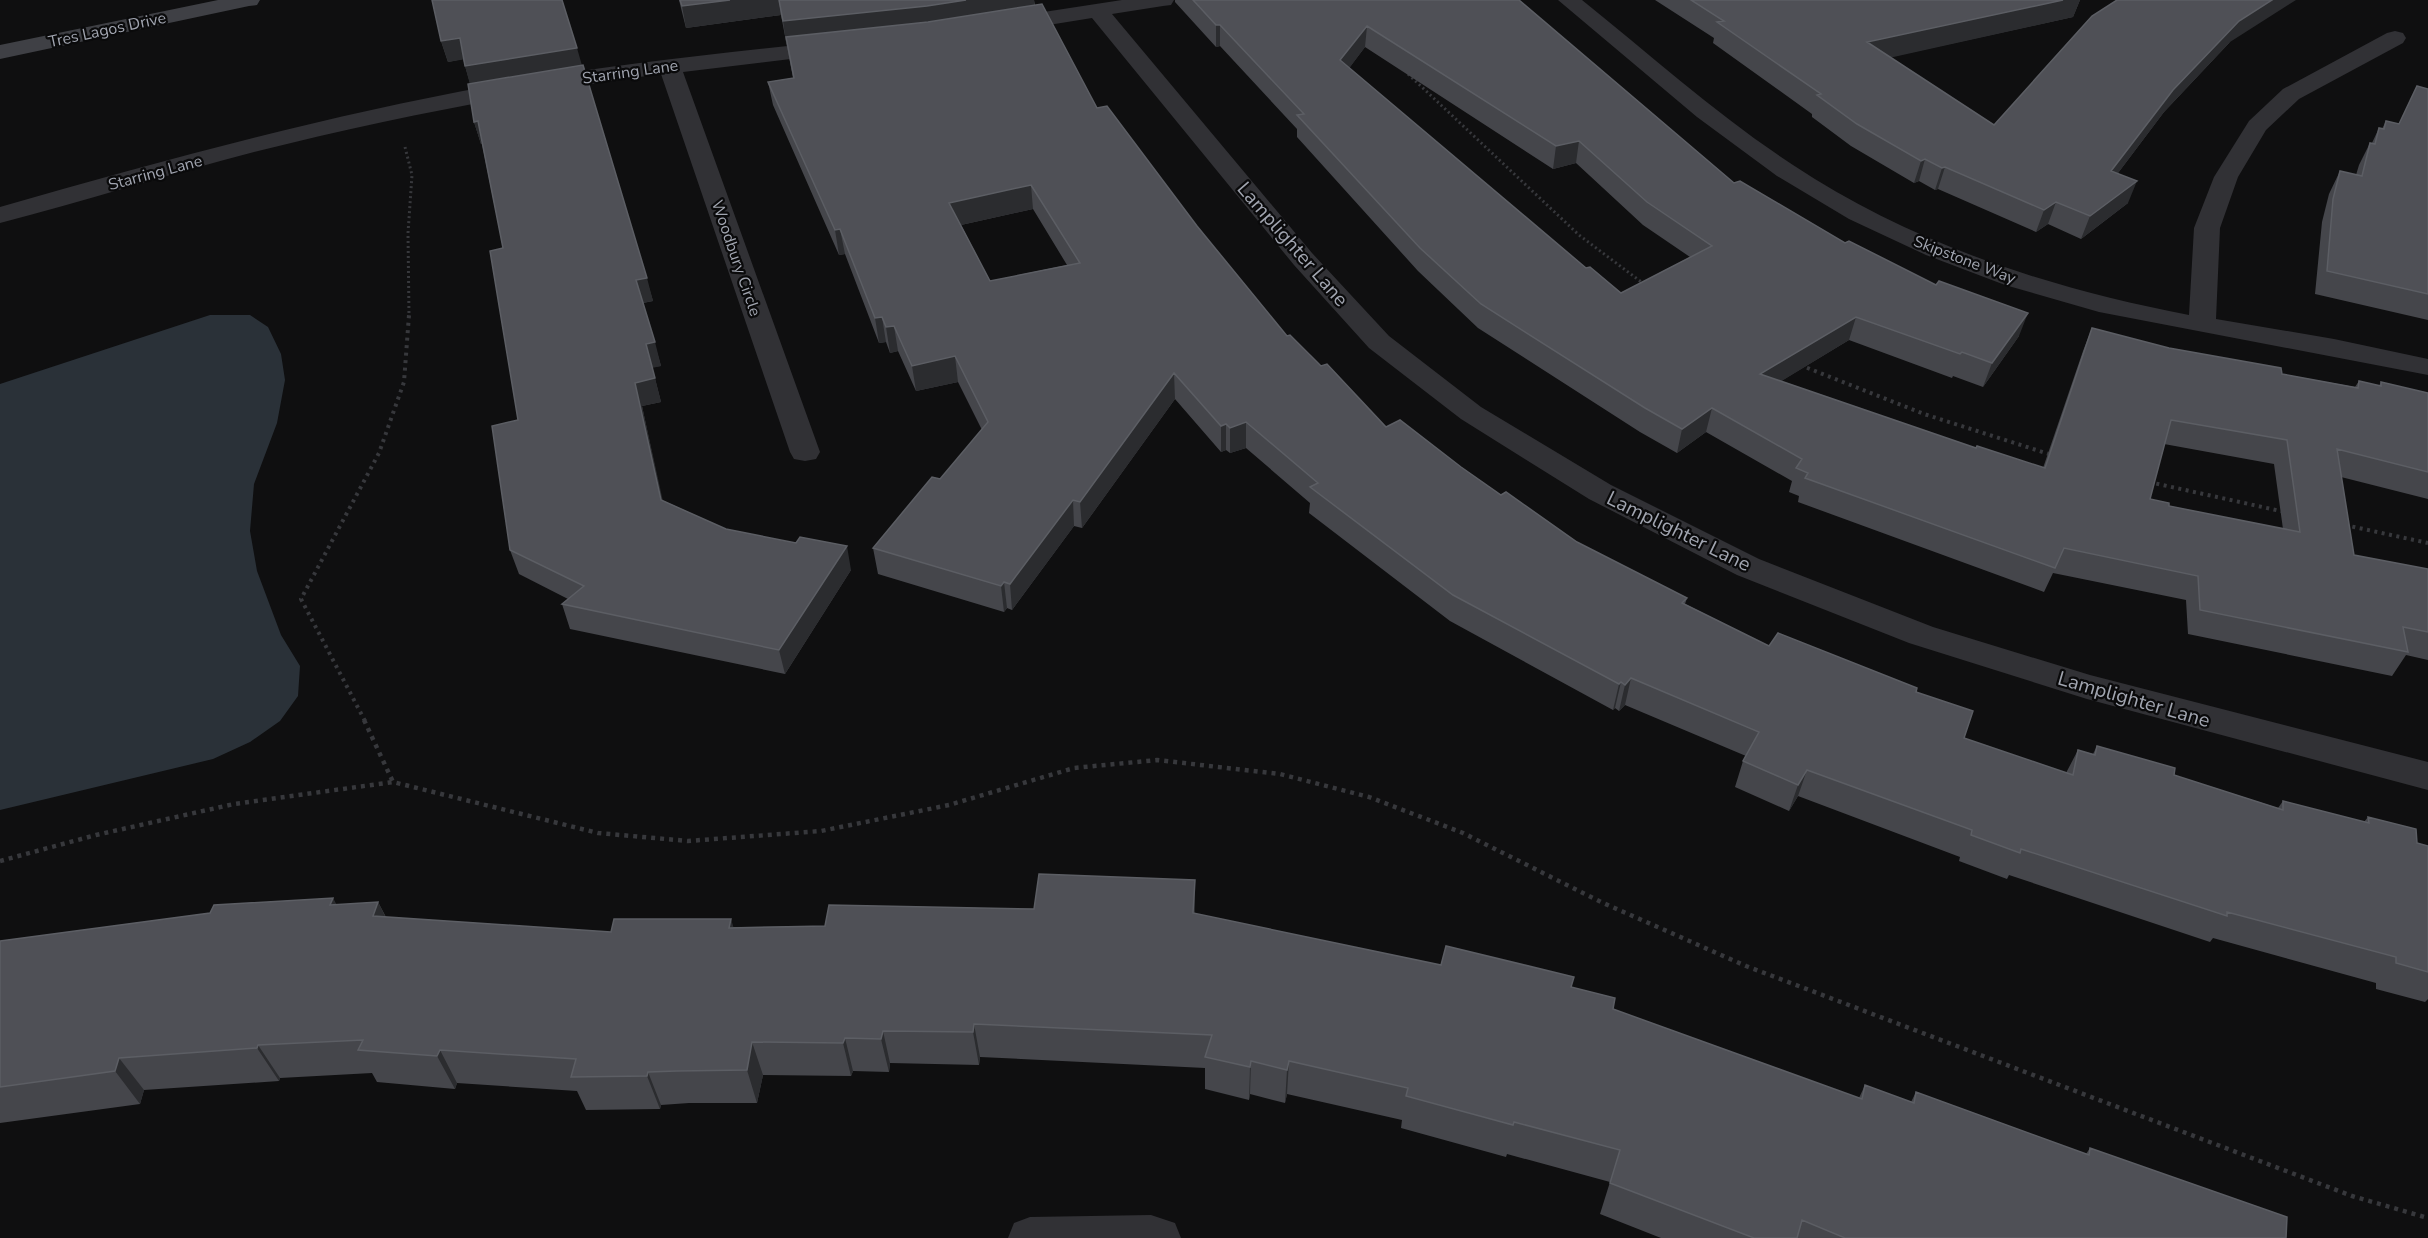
<svg xmlns="http://www.w3.org/2000/svg" width="2428" height="1238" viewBox="0 0 2428 1238" font-family="'Nunito Sans',sans-serif">
  <style>
    .water { fill: #2a3138 }
    .lines { fill: none; stroke-linecap: round; stroke-linejoin: round }
    .path-far2 { stroke: #37383c; stroke-width: 3; stroke-dasharray: 2 3; stroke-linecap: butt }
    .path-far1 { stroke: #37383c; stroke-width: 4; stroke-dasharray: 3 4.5; stroke-linecap: butt }
    .path { stroke: #37383c; stroke-width: 4.5; stroke-dasharray: 4 5; stroke-linecap: butt }
    .street { fill: #313135; fill-rule: evenodd }
    .secondary { fill: #3f4045; fill-rule: evenodd }
    .wall { fill: #45464b; fill-rule: evenodd }
    .shaded-wall { fill: #2b2c2f }
    .building { fill: #4f5056; stroke: #5c5e64; stroke-width: 1.5; fill-rule: evenodd }
    .labels { text-anchor: middle; stroke-width: 4.5; stroke-linejoin: round; paint-order: stroke }
    .far-street-label { font-size: 16px; fill: #a1a5b0; stroke: #0a0a0b }
    .street-label { font-size: 20px; fill: #a1a5b0; stroke: #0a0a0b }
  </style>
  <rect width="100%" height="100%" fill="#0f0f10"/>
  <!-- water -->
  <path class="water" d="M210 315H250L268 327 281 354 285 380 277 423 254 484 250 531 257 571 281 635 300 666 298 696 280 721 250 742 213 759 0 810V384Z"/>
  <g class="lines">
    <!-- path-far2 -->
    <path class="path-far2" d="M1408 74 1579 235 1644 284
      M405 147 412 175 408 233 409 317"/>
    <!-- path-far1 -->
    <path class="path-far1" d="M1800 365 1924 414 2052 455
      M2149 482 2285 512
      M2345 525 2428 543
      M365 721 301 599 379 453 404 382 409 315"/>
    <!-- path -->
    <path class="path" d="M364 720 393 782
      M0 861 96 835 234 804 393 782 598 833 688 841 821 831 949 805 1074 768 1157 760 1280 774 1369 797 1463 833 1601 902 1746 966 2352 1196 2428 1218"/>
    <!-- street -->
    <path class="street" d="M1122 0H1174L1171 5 1163 6 1112 14 1312 253 1389 336 1481 407 1611 485 1759 559 1933 627 2090 675 2428 762V790L2087 699 1909 643 1737 575 1589 499 1461 419 1369 348 1294 265 1092 18 1005 32 997 30 994 25 997 20 1005 18Z
      M1558 0H1582C1652 56 1718 116 1793 165 1912 244 2049 288 2189 315L2194 228 2214 177 2249 121 2283 89 2387 33 2395 31 2403 33 2406 38 2403 43 2299 99 2266 130 2238 177 2220 228 2216 319 2334 339 2428 359V375L2099 312 2005 285 1926 255 1849 219 1777 176 1697 117Z
      M832 41 840 43 843 48 840 53 683 72 820 452 816 459 805 461 794 459 790 452 661 74C524 92 389 118 254 152 169 174 85 201 0 223V207C162 161 324 116 490 86 604 65 717 54 832 41Z
      M1151 1215 1175 1223 1181 1238H1008L1014 1223 1030 1217Z"/>
    <!-- secondary -->
    <path class="secondary" d="M218 0H260L257 5 249 6 0 59V45Z"/>
  </g>
  <!-- wall -->
  <path class="wall" d="M679 0H1034L1035 5 1097 108 1197 226 1287 336 1321 366 1386 427 1461 467 1501 495 1577 542 1687 598 1685 604 1769 646 1916 692 1964 738 2066 773 2078 750 2093 754 2097 746 2174 775 2278 808 2283 801 2364 822 2368 817 2417 843 2428 846V999L2425 1002 2376 989V983L2213 938 2210 942 2009 875 2007 879 1959 861 1960 857 1798 796 1789 811 1735 787 1743 761 1746 756 1625 705 1619 711 1615 708 1613 710 1450 621 1309 513 1310 503 1246 448 1230 453 1226 450 1221 452 1175 399 1082 528 1074 526 1012 610 1007 608 1004 612 878 574 873 548 940 479 982 430 958 382 916 391 898 351 890 353 886 342 879 343 845 254 839 255 773 105 768 82 793 78 781 15 686 28ZM1033 209 1067 265 990 281 961 225Z
    M1175 0H1519L1734 183 2019 336 1983 387 1953 376 1952 378 1849 340 1781 381 1976 448 2043 468 2083 351 2092 328 2169 348 2282 374 2355 387 2359 381 2379 386 2381 382 2428 393V499L2341 477 2354 555 2428 569V660L2406 655 2392 676 2188 634 2186 600 2053 573 2044 592 1798 502 1799 496 1789 492 1792 481 1706 432 1677 453 1640 432 1478 328 1418 271 1297 137V129L1220 46 1216 47 1175 2ZM1365 47 1553 169 1576 163 1643 225 1690 257 1621 293 1586 268 1349 68ZM2164 444 2274 464 2283 529 2169 506 2150 499Z
    M1655 0H2080L2073 17 1890 57 1994 125 2230 42 2164 112 2118 173 2128 203 2081 239 2048 224 2036 232 1938 189 1935 190 1919 181 1914 183 1851 146 1812 117V114L1713 43 1714 38Z
    M441 41 582 65 653 301 643 303 661 366 652 367 661 402 642 406 662 500 726 529 851 570 785 674 570 629 562 604 568 599 519 574 510 550 518 420 503 248 482 144H481L474 122 470 83 463 59 448 62Z
    M2428 89V320L2315 294 2322 222 2329 194 2340 171 2356 175 2359 165 2370 143H2372L2379 128 2382 129 2386 121 2399 124Z
    M1195 880V914L1441 965 1572 987 1613 1009 1859 1098 1865 1085 1911 1102 1916 1092 2086 1154 2090 1148 2286 1238H1661L1600 1214 1610 1182 1507 1154 1506 1157 1401 1128 1402 1120 1287 1094 1285 1103 1250 1094 1249 1100 1205 1089V1068L980 1057 979 1065 890 1063 889 1072 853 1071 851 1076 763 1075 757 1103H689L661 1105 660 1109 586 1110 577 1091 457 1083 455 1089 377 1082 372 1073 280 1078 279 1081 144 1090 140 1104 0 1123V941L333 898 336 905 378 902 386 917 611 932 734 927 825 926 1034 909Z"/>
  <!-- shaded-wall -->
  <path class="shaded-wall" d="M730 0H779L781 15 686 28 682 6Z
    M966 0H1034L1035 11 786 43 783 21Z
    M2063 0H2080L2073 17 1862 64 1867 42Z
    M2272 0H2296L2230 42 2164 112 2103 193 2111 171 2173 90 2239 21Z
    M1216 25H1220V46L1216 47Z
    M1367 26 1365 47 1339 82 1340 60Z
    M460 38 466 59 448 62 441 41Z
    M577 48 583 69 471 88 465 66Z
    M478 121 485 143 481 144 474 122Z
    M1579 141 1576 163 1553 169 1556 146Z
    M1925 159 1919 181 1914 183 1921 161Z
    M1945 167 1938 189 1935 190 1942 168Z
    M2137 181 2128 203 2081 239 2090 216Z
    M1031 185 1033 209 952 227 949 203Z
    M2056 202 2048 224 2036 232 2044 210Z
    M840 229 845 254 839 255 835 230Z
    M647 278 653 301 642 303 636 280Z
    M2028 313 2019 336 1983 387 1992 363Z
    M882 317 886 342 879 343 875 318Z
    M1856 317 1849 340 1754 398 1760 374Z
    M894 326 898 351 890 353 886 327Z
    M655 342 661 366 652 368 646 344Z
    M955 356 958 382 916 391 912 366Z
    M1174 373 1175 399 1082 528 1080 502Z
    M655 378 661 402 642 406 668 524 661 500 635 383Z
    M1712 408 1706 432 1677 453 1682 429Z
    M1246 422V448L1230 453V428Z
    M1226 424V450L1221 452V426Z
    M1073 500 1074 526 1012 610 1010 584Z
    M847 546 851 570 785 674 779 650Z
    M1004 582 1007 608 1004 612 1001 586Z
    M1631 678 1625 705 1619 711 1625 685Z
    M1621 682 1615 708 1613 710 1619 684Z
    M1807 770 1798 796 1789 811 1798 785Z
    M1195 880V914L1193 913Z
    M333 898 351 931 330 905Z
    M378 902 395 936 373 916Z
    M731 919 741 952 729 928Z
    M974 1024 980 1057 979 1065 973 1032Z
    M883 1031 890 1063 889 1072 881 1039Z
    M845 1038 853 1071 851 1076 843 1043Z
    M752 1042 763 1075 757 1103 747 1070Z
    M258 1045 280 1078 279 1081 257 1048Z
    M440 1050 457 1083 455 1089 437 1056Z
    M119 1058 144 1090 140 1104 115 1071Z
    M1251 1061 1250 1094 1249 1100 1250 1067Z
    M1289 1061 1287 1094 1285 1103 1287 1070Z
    M648 1072 661 1105 660 1109 647 1076Z"/>
  <!-- building -->
  <path class="building" d="M432 0H562L577 48 465 66 460 38 441 41Z
    M680 0H730L682 6Z
    M779 0H966L927 6 783 21Z
    M1193 0H1519L1734 183 1740 181 1845 243 1849 241 1936 285 1939 281 2028 313 1992 363 1962 352 1960 354 1856 317 1760 374 1976 448 1977 446 2045 468 2092 328 2169 348 2281 368 2282 374 2358 388 2359 381 2381 386V382L2428 393V472L2337 449 2354 555 2428 569V632L2403 627 2408 652 2200 610 2198 576 2064 548 2055 568 1805 478 1808 473 1796 468 1802 459 1712 408 1682 429 1645 408 1481 304 1420 248 1297 115 1304 114 1220 25H1216ZM1367 26 1556 146 1579 141 1647 202 1712 246 1621 293 1590 267 1586 268 1340 60ZM2171 420 2287 440 2300 532 2169 506V503L2150 499Z
    M1691 0H2063L1867 42 1994 125 2092 16 2117 0H2272L2239 21 2173 90 2111 171 2137 181 2090 216 2056 202 2044 210 1945 167 1942 168 1925 159 1921 161 1857 124 1817 95 1821 94 1717 22 1724 21Z
    M1042 4 1097 108 1107 106 1197 226 1287 336 1290 335 1321 366 1327 364 1386 427 1400 420 1461 467 1501 495 1506 492 1577 542 1687 598 1682 603 1769 646 1778 633 1917 688 1916 692 1973 711 1964 738 2073 775 2078 750 2095 755 2097 746 2175 768 2174 775 2283 810V801L2369 823 2368 817 2416 829 2417 843 2428 846V972L2396 963V957L2227 912V916L2021 849 2020 853 1971 835 1972 830 1807 770 1798 785 1743 761 1759 732 1631 678 1625 685 1621 682 1619 684 1453 595 1310 487 1318 483 1246 422 1230 428 1226 424 1221 426 1174 373 1080 502 1073 500 1010 584 1004 582 1001 586 873 548 932 477 940 479 988 422 955 356 912 366 894 326 886 327 882 317 875 318 840 229 835 230 768 82 794 78 786 37 928 22ZM1031 185 1080 263 990 281 949 203Z
    M583 65 647 278 636 280 655 342 646 344 655 378 635 383 661 500 726 529 796 543 800 537 847 546 779 650 562 604 584 586 510 550 492 426 518 420 490 251 503 248 478 121 474 122 468 84Z
    M2417 86 2428 89V294L2327 271 2333 199 2340 171 2362 176 2370 143 2375 144 2379 128 2384 129 2386 121 2399 124Z
    M1039 874 1195 880 1193 913 1441 965 1446 946 1574 977 1571 987 1615 998 1613 1009 1862 1099 1865 1085 1914 1103 1916 1092 2089 1155 2090 1148 2287 1217 2286 1238H1845L1802 1220 1797 1238H1754L1610 1183 1620 1150 1514 1122 1513 1125 1406 1096 1408 1088 1289 1061 1287 1070 1251 1061 1250 1067 1205 1057 1212 1035 974 1024 973 1032 883 1031 881 1039 845 1038 843 1043 752 1042 747 1070 677 1071 648 1072 647 1076 571 1077 576 1059 440 1050 437 1056 358 1050 363 1040 258 1045 257 1048 119 1058 115 1071 0 1087V941L210 913 214 905 333 898 330 905 378 902 373 916 611 932 614 919H731L729 928 825 926 829 905 1034 909Z"/>
  <g class="labels">
    <!-- far-street labels -->
    <g class="far-street-label">
      <text transform="translate(107 29) rotate(-12)" y="6">Tres Lagos Drive</text>
      <text transform="translate(630 71) rotate(-8)" y="6">Starring Lane</text>
      <text transform="translate(155 172) rotate(-15)" y="6">Starring Lane</text>
      <text transform="translate(737 258) rotate(71)" y="6">Woodbury Circle</text>
      <text transform="translate(1965 259) rotate(21)" y="6">Skipstone Way</text>
    </g>
    <!-- street labels -->
    <g class="street-label">
      <text transform="translate(1293 244) rotate(49)" y="7">Lamplighter Lane</text>
      <text transform="translate(1679 531) rotate(26)" y="7">Lamplighter Lane</text>
      <text transform="translate(2134 699) rotate(16)" y="7">Lamplighter Lane</text>
    </g>
  </g>
</svg>
